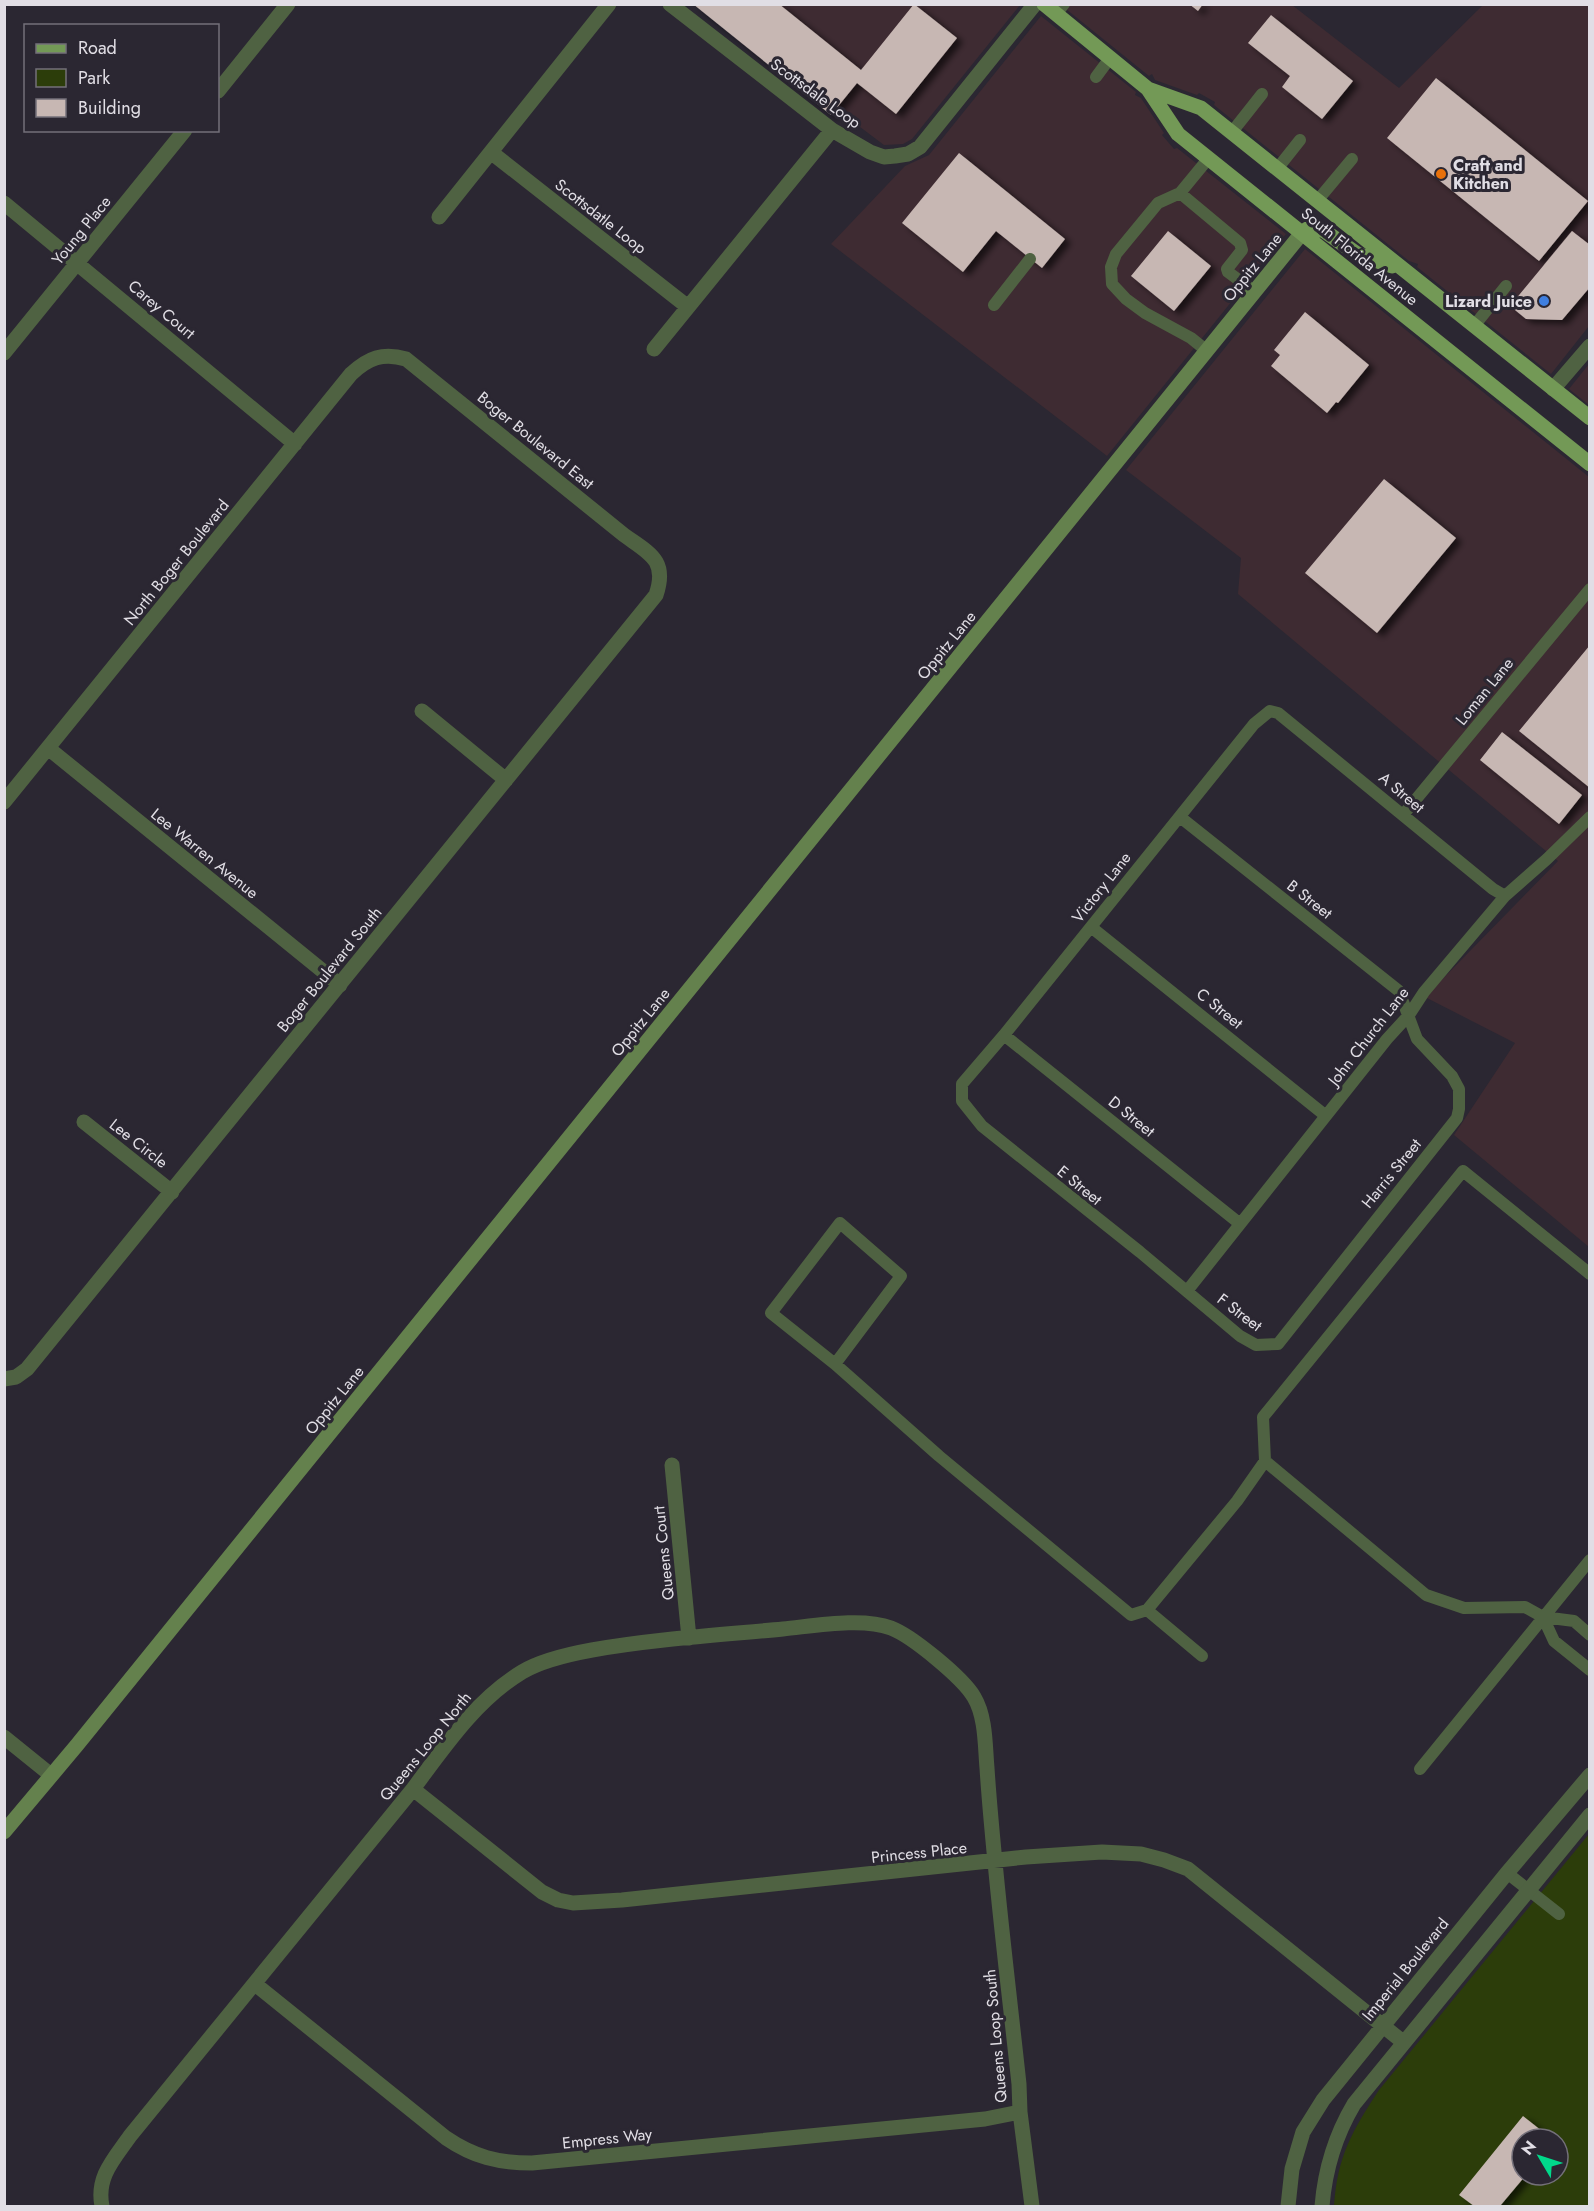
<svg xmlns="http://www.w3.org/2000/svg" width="1594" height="2211" viewBox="0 0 1594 2211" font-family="Jost,sans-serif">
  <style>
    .commercial { fill: #3e2b32 }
    .green { fill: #2c3d0a; fill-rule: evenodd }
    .building { fill: #c7b7b3; filter: url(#shadow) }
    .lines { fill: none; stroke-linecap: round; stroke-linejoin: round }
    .lane { stroke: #4f6242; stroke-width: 12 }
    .street { stroke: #4f6242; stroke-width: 15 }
    .secondary { stroke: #64814d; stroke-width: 15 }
    .primary { stroke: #739956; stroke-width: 15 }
    .food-dot { fill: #e8710a; stroke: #2b2732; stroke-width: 2 }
    .shop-dot { fill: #3f7fe0; stroke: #2b2732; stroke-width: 2 }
    .labels { text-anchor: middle; stroke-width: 6; stroke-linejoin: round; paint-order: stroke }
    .street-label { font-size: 16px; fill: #e1dee5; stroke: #2b2732 }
    .poi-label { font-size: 16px; font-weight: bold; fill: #e1dee5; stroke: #2b2732; text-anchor: start }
  </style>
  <defs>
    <filter id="shadow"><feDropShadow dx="6" dy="4" stdDeviation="3" flood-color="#0009"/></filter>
  </defs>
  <rect width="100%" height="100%" fill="#2b2732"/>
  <!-- commercial -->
  <path class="commercial" d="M698 5H1020L912 139 903 144 884 145Z
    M1061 5H1292L1399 88 1483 5H1589V326L1551 374 1417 267 1418 264 1409 261 1214 105 1215 102 1199 93 1197 95 1155 80 1152 74 1149 76Z
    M1041 16 1136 92 1135 95 1141 98 1164 133 1162 135 1174 149 1177 148 1286 234 1107 456 831 244 905 166 929 155Z
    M1305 249 1589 477V1247L1454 1135 1515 1043 1425 997 1558 861 1238 594 1241 558 1126 470Z
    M1589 364V405L1569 389Z"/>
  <!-- green -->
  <path class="green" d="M1589 1834V2206H1334C1337 2157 1352 2131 1379 2090ZM1522 2139H1558V2175H1522Z"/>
  <!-- building -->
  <path class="building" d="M693 4H779L861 70 914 4 957 38 896 114 857 83 831 115Z
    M1189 4H1203L1198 11Z
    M1271 15 1353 81 1322 119 1282 87 1290 76 1248 43Z
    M1436 78 1588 201 1539 261 1387 138Z
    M959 153 1065 239 1042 268 996 231 963 272 902 223Z
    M1168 231 1211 266 1174 311 1131 276Z
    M1572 231 1590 245V287L1562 320 1526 319 1510 306Z
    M1305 312 1369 365 1338 403 1336 402 1327 413 1271 366 1280 355 1274 350Z
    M1384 479 1456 538 1377 633 1305 573Z
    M1590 645V788L1519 731Z
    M1502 732 1582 795 1559 824 1480 760Z
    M1523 2116 1552 2139H1522V2175H1526L1500 2206H1474L1459 2195Z"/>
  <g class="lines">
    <!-- lane -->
    <path class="lane" d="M1056 14 1064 4
      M1096 77 1110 58
      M1232 132 1262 94
      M1277 169 1300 140
      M1180 193 1208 159
      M1317 201 1352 159
      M994 305 1030 259
      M1474 326 1506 286
      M1207 351 1191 338 1145 313 1126 299 1112 284 1111 267 1116 254 1158 203 1180 193 1240 243 1242 250 1227 269 1228 272 1255 292
      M1403 815 1590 589
      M1180 817 1399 991 1417 1039 1452 1076 1459 1089V1109L1457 1118 1278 1344 1256 1345 1240 1336 1140 1252 982 1126 962 1101V1084L1004 1035 1254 724 1270 711 1278 713 1493 889 1505 896
      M1091 927 1326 1116
      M1004 1035 1239 1223
      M1187 1291 1387 1039 1409 1015 1424 992 1505 896 1547 859 1590 817
      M835 1364 901 1276 840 1223 771 1313 835 1364 939 1456 1131 1615 1147 1610
      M1265 1461 1426 1595 1464 1608 1525 1607 1543 1617 1574 1621 1590 1635
      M1543 1617 1554 1641 1590 1670
      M1202 1656 1147 1610 1237 1501 1265 1461 1263 1417 1463 1171 1590 1274
      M1420 1769 1590 1560
      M1507 1873 1559 1914"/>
    <!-- street -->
    <path class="street" d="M670 4 832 130 870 152 884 157 895 156 908 154 920 147 1035 4
      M218 91 288 4
      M492 153 688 307
      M4 203 295 444
      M439 217 609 4
      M654 349 832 130
      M4 353 185 130
      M1553 389 1590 346
      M422 711 506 780
      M48 748 340 985
      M4 802 351 374C368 358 383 352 406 359L624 535C649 553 668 560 656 595L27 1369 16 1377 4 1379
      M84 1122 172 1192
      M672 1465 689 1638
      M4 1737 51 1775
      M413 1789 542 1892 558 1900 573 1903 622 1900 1026 1857 1102 1852 1141 1854 1164 1860 1188 1869 1403 2042
      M255 1984 446 2138C474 2157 498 2163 532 2163L985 2119 1020 2112
      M102 2206C96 2177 114 2159 130 2136L413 1789C445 1746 476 1700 522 1672 542 1660 570 1654 592 1650 655 1639 719 1635 783 1629 814 1626 862 1617 891 1628 912 1636 963 1678 974 1697 986 1717 985 1746 987 1768 989 1799 992 1831 995 1862 1002 1936 1011 2010 1019 2084L1020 2112 1032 2206
      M1288 2206 1292 2169 1303 2132 1323 2100 1507 1873 1590 1775
      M1322 2206C1325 2170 1335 2136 1354 2104L1590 1815"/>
    <!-- secondary -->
    <path class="secondary" d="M4 1832 77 1745 1302 233"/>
    <!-- primary -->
    <path class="primary" d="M1044 4 1148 89 1201 108 1590 418
      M1148 89 1178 134 1590 464
      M1302 233 1307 229 1323 230 1357 254 1392 266"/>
  </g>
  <!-- markers -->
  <circle class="food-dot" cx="1441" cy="174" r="6"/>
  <circle class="shop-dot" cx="1544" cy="301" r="6"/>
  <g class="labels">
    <!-- street labels -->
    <g class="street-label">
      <text transform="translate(816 93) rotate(36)" y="6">Scottsdale Loop</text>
      <text transform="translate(601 216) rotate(38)" y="6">Scottsdatle Loop</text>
      <text transform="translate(81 230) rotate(-51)" y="6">Young Place</text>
      <text transform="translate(1360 256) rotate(39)" y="6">South Florida Avenue</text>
      <text transform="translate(1252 267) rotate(-51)" y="6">Oppitz Lane</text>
      <text transform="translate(162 309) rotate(40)" y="6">Carey Court</text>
      <text transform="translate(536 440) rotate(39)" y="6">Boger Boulevard East</text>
      <text transform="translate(176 562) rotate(-51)" y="6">North Boger Boulevard</text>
      <text transform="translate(946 645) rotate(-51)" y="6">Oppitz Lane</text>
      <text transform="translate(1484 691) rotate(-51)" y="6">Loman Lane</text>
      <text transform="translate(1402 792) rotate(40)" y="6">A Street</text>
      <text transform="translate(205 853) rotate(39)" y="6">Lee Warren Avenue</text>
      <text transform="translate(1101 887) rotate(-52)" y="6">Victory Lane</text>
      <text transform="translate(1310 899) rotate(38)" y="6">B Street</text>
      <text transform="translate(329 969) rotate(-51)" y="6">Boger Boulevard South</text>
      <text transform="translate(1220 1008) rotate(39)" y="6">C Street</text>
      <text transform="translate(640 1022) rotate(-51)" y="6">Oppitz Lane</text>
      <text transform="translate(1368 1036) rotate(-52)" y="6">John Church Lane</text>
      <text transform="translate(1132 1116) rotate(39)" y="6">D Street</text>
      <text transform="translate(139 1143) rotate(38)" y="6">Lee Circle</text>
      <text transform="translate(1391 1173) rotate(-51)" y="6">Harris Street</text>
      <text transform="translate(1080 1185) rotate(39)" y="6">E Street</text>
      <text transform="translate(1240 1312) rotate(37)" y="6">F Street</text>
      <text transform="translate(334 1400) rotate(-51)" y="6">Oppitz Lane</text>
      <text transform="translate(663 1553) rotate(-96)" y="6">Queens Court</text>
      <text transform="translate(425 1746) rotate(-51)" y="6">Queens Loop North</text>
      <text transform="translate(919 1852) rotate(-6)" y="6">Princess Place</text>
      <text transform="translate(1405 1969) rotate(-51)" y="6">Imperial Boulevard</text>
      <text transform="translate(995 2036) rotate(-95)" y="6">Queens Loop South</text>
      <text transform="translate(607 2138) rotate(-6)" y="6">Empress Way</text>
    </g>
    <!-- poi labels -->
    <g class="poi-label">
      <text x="1453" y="171">Craft and<tspan x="1453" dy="18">Kitchen</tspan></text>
      <text x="1532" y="307" text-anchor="end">Lizard Juice</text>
    </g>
  </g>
  <!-- border -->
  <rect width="1594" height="2211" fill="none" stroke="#e1dee5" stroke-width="12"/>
  <!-- legend -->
  <rect x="24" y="24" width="195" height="108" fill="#2b2732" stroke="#74707a" stroke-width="1.5"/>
  <rect x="36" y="44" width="30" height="9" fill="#739956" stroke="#74707a" stroke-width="1.5"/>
  <text x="78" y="54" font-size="18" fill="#e1dee5">Road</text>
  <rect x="36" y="69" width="30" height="18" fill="#2c3d0a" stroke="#74707a" stroke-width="1.5"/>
  <text x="78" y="84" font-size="18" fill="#e1dee5">Park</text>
  <rect x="36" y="99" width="30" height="18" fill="#c7b7b3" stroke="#74707a" stroke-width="1.5"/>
  <text x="78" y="114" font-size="18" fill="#e1dee5">Building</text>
  <!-- north arrow -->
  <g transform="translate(1540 2157) rotate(309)"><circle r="28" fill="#2b2732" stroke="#74707a" stroke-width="1.5"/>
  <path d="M0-4.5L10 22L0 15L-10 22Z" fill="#01d98b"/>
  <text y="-9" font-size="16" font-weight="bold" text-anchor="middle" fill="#e1dee5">N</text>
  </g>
</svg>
